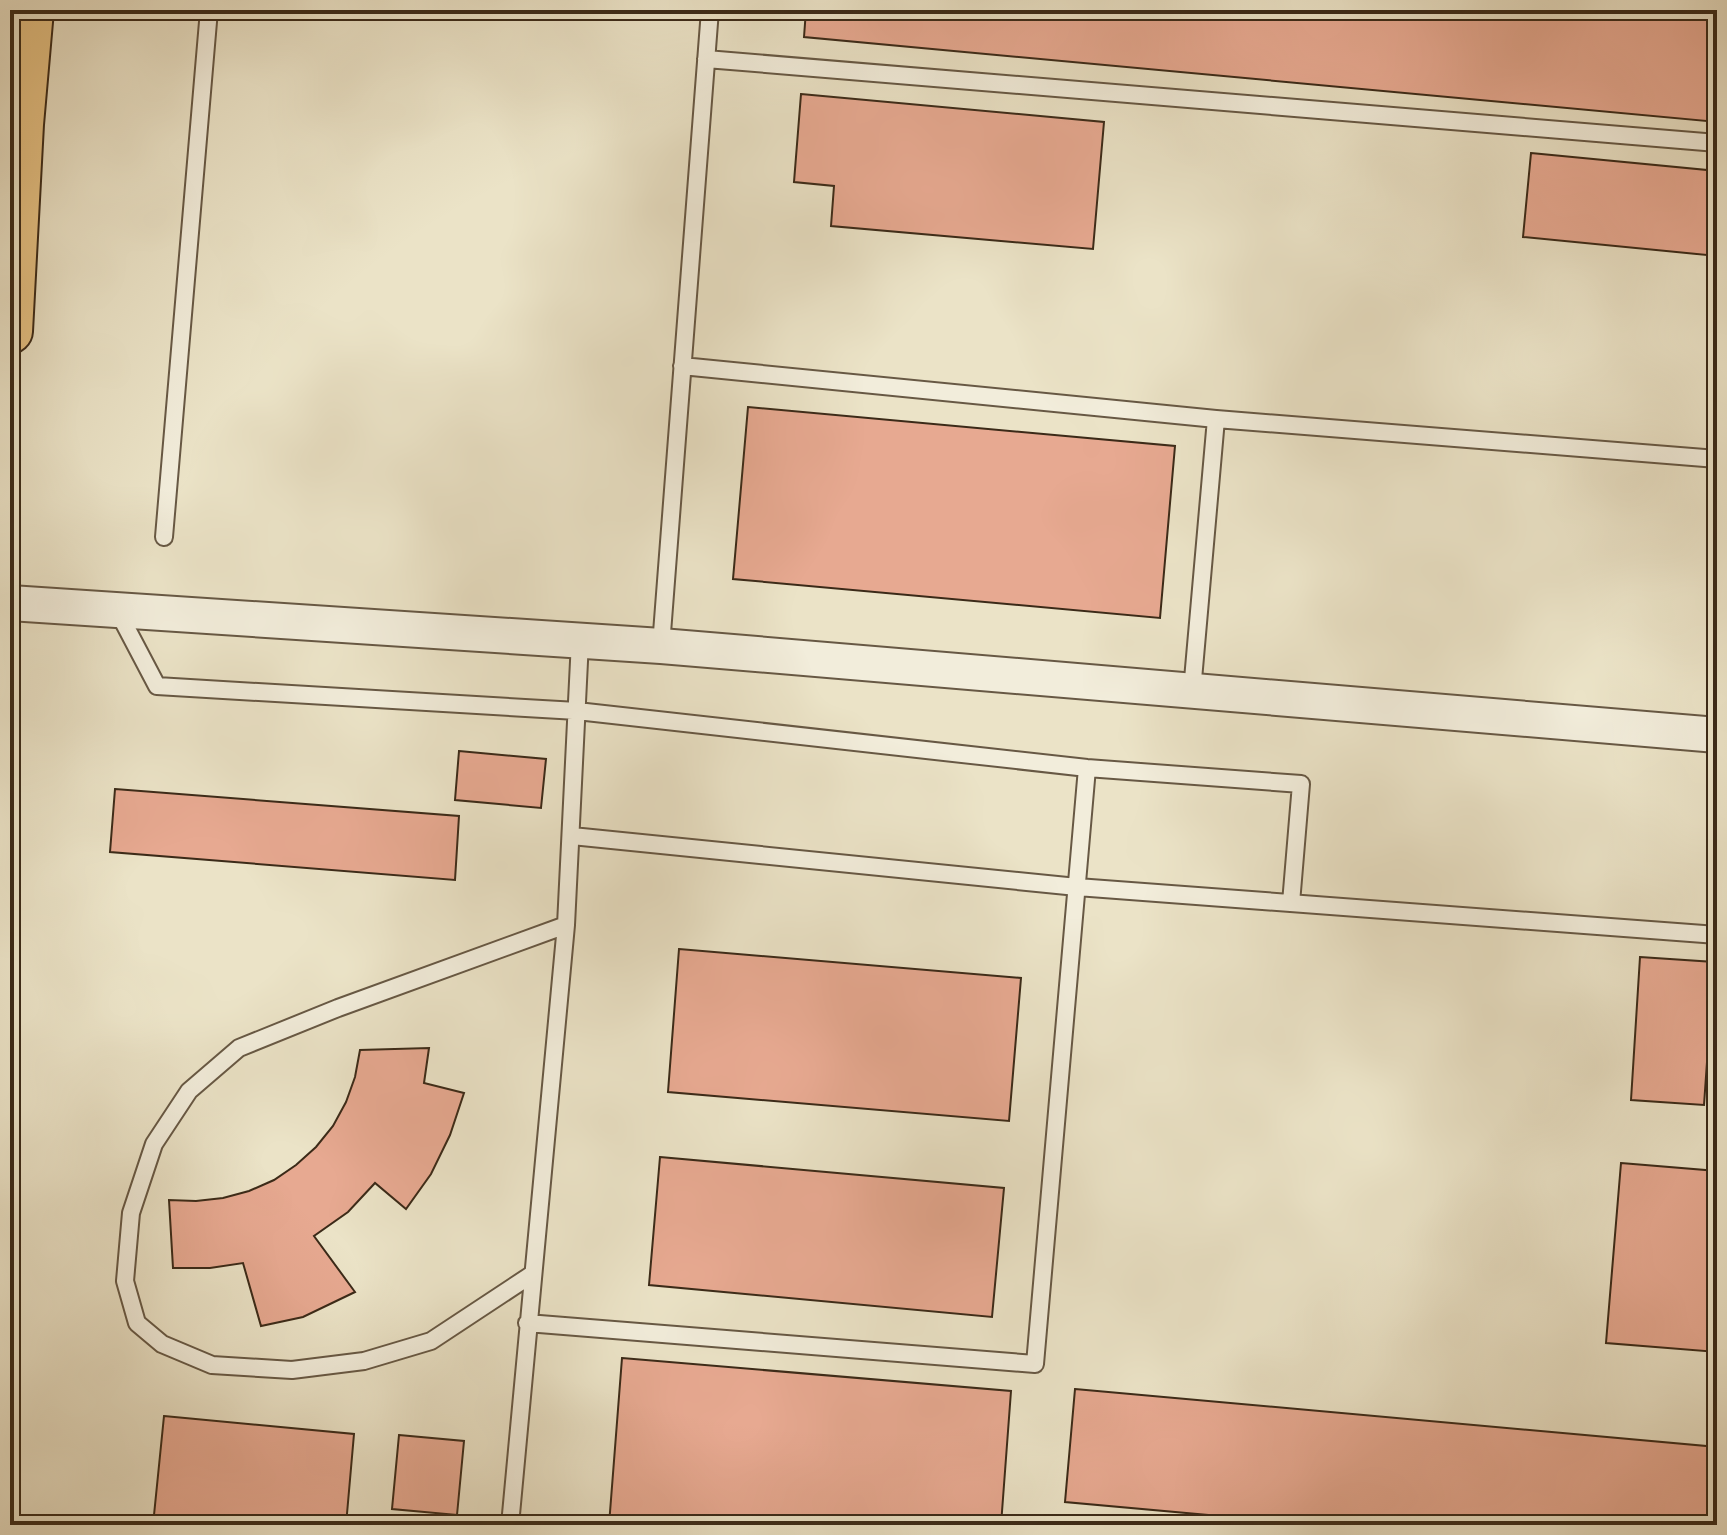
<svg xmlns="http://www.w3.org/2000/svg" width="1727" height="1535" viewBox="0 0 1727 1535" font-family="'IM FELL French Canon',serif">
  <style>
    .building { fill: #e7a991; stroke: #3b2a18; stroke-width: 2 }
    .lines { fill: none; stroke-linecap: round; stroke-linejoin: round }
    .service-casing { stroke: #675844; stroke-width: 20 }
    .minor-casing { stroke: #675844; stroke-width: 38 }
    .primary-casing { stroke: #3b2a18; stroke-width: 48 }
    .service { stroke: #f2eddb; stroke-width: 16 }
    .minor { stroke: #f2eddb; stroke-width: 34 }
    .primary { stroke: #e6c284; stroke-width: 44 }
  </style>
  <rect width="100%" height="100%" fill="#ebe3c7"/>
  <filter id="stains"><feTurbulence type="fractalNoise" baseFrequency=".0025" numOctaves="4"/><feColorMatrix values="0 0 0 0 .2 0 0 0 0 .09 0 0 0 0 .02 0 0 0 .5 -.17"/></filter>
  <radialGradient id="worn" r=".72"><stop offset=".6" stop-color="#630" stop-opacity="0"/><stop offset="1" stop-color="#630" stop-opacity=".3"/></radialGradient>
  <!-- building -->
  <path class="building" d="M806 10H1717V122L804 37Z
    M801 94 1104 122 1093 249 831 226 834 186 794 182Z
    M1531 153 1717 171V256L1523 237Z
    M748 407 1175 446 1160 618 733 579Z
    M459 751 546 759 541 808 455 800Z
    M115 789 459 816 455 880 110 852Z
    M679 949 1021 978 1009 1121 668 1092Z
    M1640 957 1714 962 1704 1105 1631 1100Z
    M429 1048 424 1083 464 1093 450 1135 431 1174 406 1209 375 1183 348 1212 314 1236 355 1292 303 1317 261 1326 243 1263 210 1268H173L169 1200 196 1201 223 1198 249 1191 274 1180 296 1165 316 1147 333 1126 346 1102 355 1077 360 1050Z
    M660 1157 1004 1188 992 1317 649 1285Z
    M1621 1163 1717 1171V1352L1606 1343Z
    M622 1358 1011 1391 1001 1525H609Z
    M1075 1389 1717 1447V1525H1319L1065 1502Z
    M164 1416 354 1434 346 1525H153Z
    M399 1435 464 1441 457 1515 392 1509Z"/>
  <g class="lines">
    <defs>
      <path id="service" d="M706 59 1717 143
        M682 366 1216 419 1717 459
        M164 537 209 10
        M117 610 157 686 577 711 1087 768 1301 784 1291 903
        M661 646 710 10
        M1192 691 1216 419
        M572 836 1077 887 1717 935
        M531 1275 431 1341 364 1361 292 1370 212 1365 162 1344 137 1323 125 1281 131 1213 154 1144 189 1091 239 1048 338 1008 566 925
        M527 1323 1035 1364 1087 768
        M510 1525 566 925 580 641"/>
      <path id="minor" d="M10 603 661 646 1717 735"/>
      <path id="primary" d="M10 331 21 124 31 10"/>
    </defs>
    <!-- service casing -->
    <use href="#service" class="service-casing"/>
    <!-- minor casing -->
    <use href="#minor" class="minor-casing"/>
    <!-- primary casing -->
    <use href="#primary" class="primary-casing"/>
    <!-- service -->
    <use href="#service" class="service"/>
    <!-- minor -->
    <use href="#minor" class="minor"/>
    <!-- primary -->
    <use href="#primary" class="primary"/>
  </g>
  <!-- margin -->
  <rect width="1727" height="1535" fill="none" stroke="#ebe3c7" stroke-width="40"/>
  <rect x="12" y="12" width="1703" height="1511" fill="none" stroke="#3b2a18" stroke-width="4"/>
  <rect x="20" y="20" width="1687" height="1495" fill="none" stroke="#3b2a18" stroke-width="2"/>
  <rect width="100%" height="100%" filter="url(#stains)"/>
  <rect width="100%" height="100%" fill="url(#worn)"/>
</svg>
